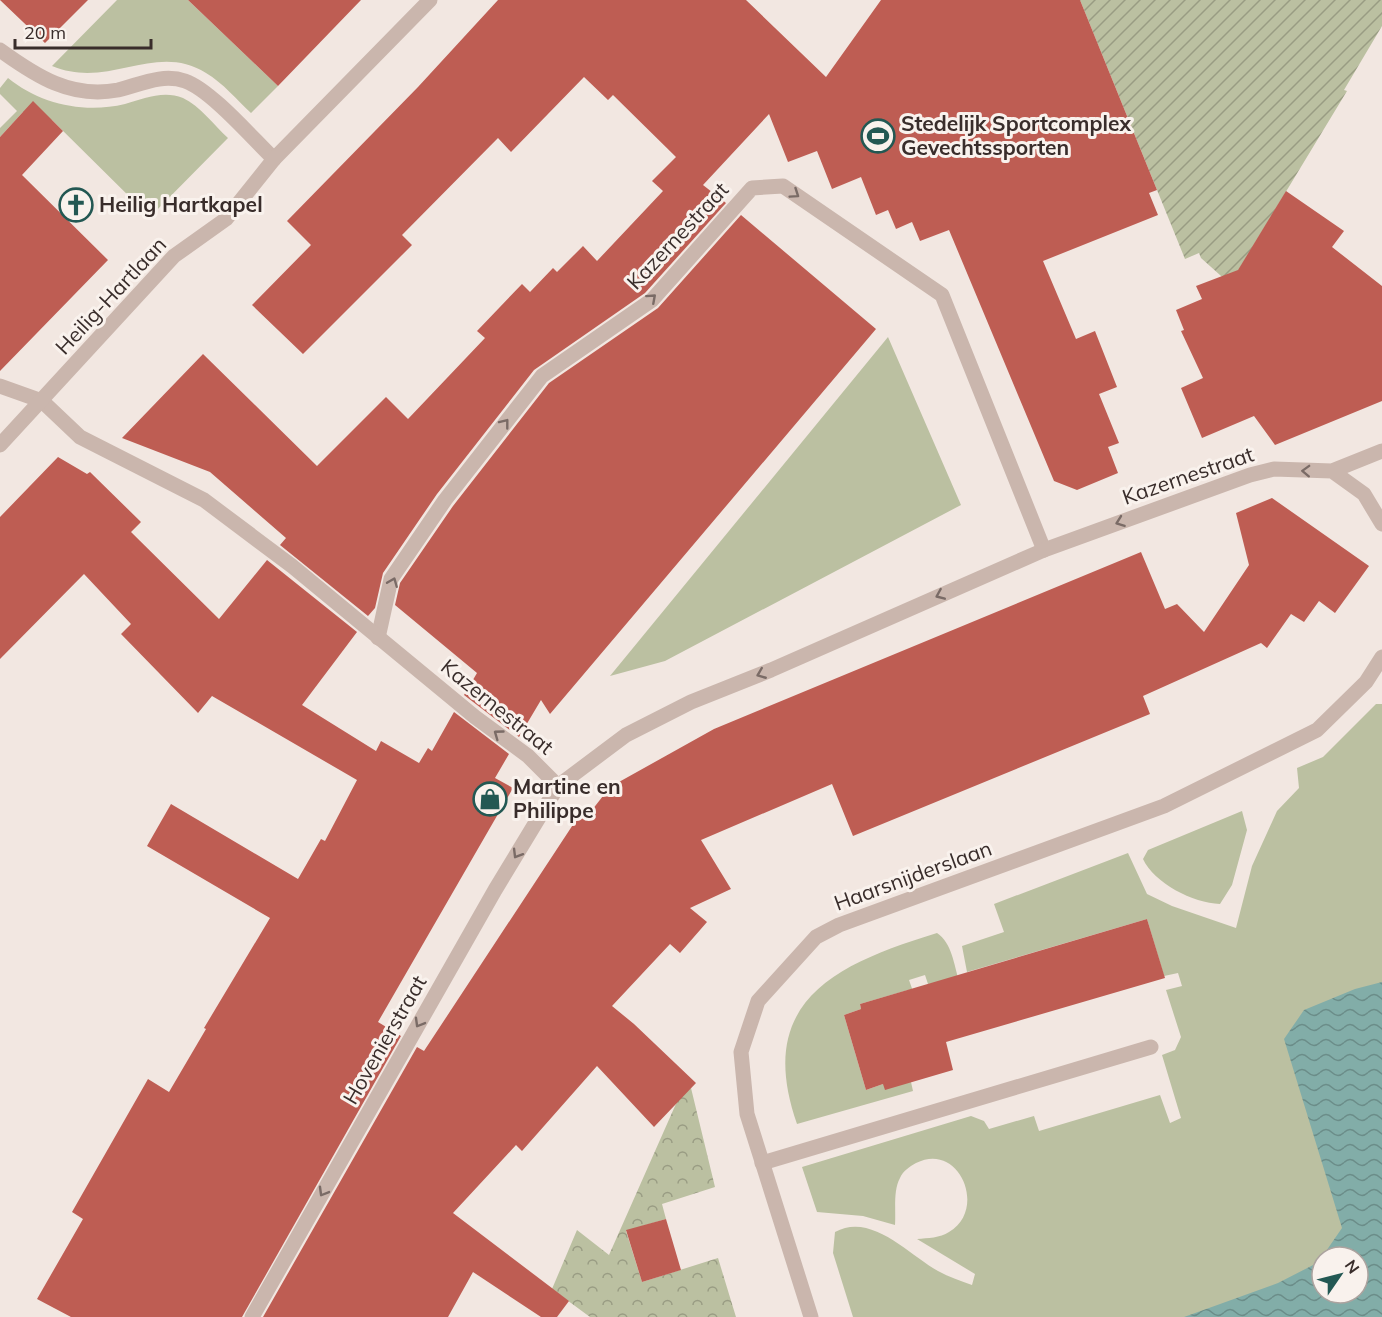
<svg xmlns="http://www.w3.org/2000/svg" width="1382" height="1317" viewBox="0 0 1382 1317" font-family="Mulish,sans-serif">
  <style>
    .grass { fill: #bbc0a1; fill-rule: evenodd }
    .forest { fill: url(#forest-crowns) }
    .garden { fill: url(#garden-furrows) }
    .water { fill: url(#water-waves) }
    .building { fill: #be5d53 }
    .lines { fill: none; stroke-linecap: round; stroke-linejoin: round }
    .service { stroke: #cab6ad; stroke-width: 15 }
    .minor { stroke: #cab6ad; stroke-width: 15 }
    .tertiary { stroke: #cab6ad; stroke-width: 15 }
    .oneway { stroke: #7a6b66 }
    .labels { text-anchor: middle; stroke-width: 6; stroke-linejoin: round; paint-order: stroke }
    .poi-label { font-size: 21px; font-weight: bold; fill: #392d2b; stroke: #f9f2ed; text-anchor: start }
    .street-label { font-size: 21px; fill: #392d2b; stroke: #f9f2ed }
  </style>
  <defs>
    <pattern id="forest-crowns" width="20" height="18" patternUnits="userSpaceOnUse" patternTransform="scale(1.5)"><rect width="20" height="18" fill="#bbc0a1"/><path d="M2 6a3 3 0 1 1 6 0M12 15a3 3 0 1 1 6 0" fill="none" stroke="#999c83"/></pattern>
    <pattern id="garden-furrows" width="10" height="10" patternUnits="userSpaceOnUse" patternTransform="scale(1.5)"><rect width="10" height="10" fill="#bbc0a1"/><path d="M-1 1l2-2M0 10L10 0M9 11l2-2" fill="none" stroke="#999c83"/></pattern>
    <pattern id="water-waves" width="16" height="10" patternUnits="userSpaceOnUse" patternTransform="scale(1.5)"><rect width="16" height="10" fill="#82ada8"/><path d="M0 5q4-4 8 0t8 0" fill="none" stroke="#6b8d89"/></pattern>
  </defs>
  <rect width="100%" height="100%" fill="#f2e7e1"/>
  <!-- grass -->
  <path class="grass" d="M117 0H188L278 86 251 113C237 100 223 83 206 73 155 41 110 90 52 66Z
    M8 78C40 104 84 114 125 104 143 99 163 90 183 98 200 106 214 125 228 138L150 217 52 120 23 112 0 137V128L17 111 0 94V88Z
    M888 337 961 505 665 661 610 676Z
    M1376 704H1382V1317H853L833 1253 835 1232C871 1212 908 1254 938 1271 949 1277 961 1281 972 1285L975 1274 917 1239C928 1238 940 1238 949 1232 988 1209 959 1141 916 1163 909 1167 903 1171 900 1178 893 1191 896 1210 895 1225L863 1216 817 1212 802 1167 971 1116 984 1121 989 1129 1034 1116 1039 1131 1160 1095 1170 1123 1181 1118 1162 1055 1175 1050 1181 1037 1166 990 1182 986 1178 973 1164 976 1147 919 967 972 962 946 1004 932 994 904 1128 853 1147 894 1172 906 1236 928 1252 866 1277 811 1299 788 1297 768 1323 757ZM1322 1257H1358V1293H1322Z
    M1242 811 1247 830 1232 885 1220 904C1193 903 1154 883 1143 859L1148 850Z
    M937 933C952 943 954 965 959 981L928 984 925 975 909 980 915 997 908 990 860 1004 861 1009 844 1015 866 1090 883 1084 911 1082 913 1091 797 1124C754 1001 836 964 937 933Z"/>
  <!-- forest -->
  <path class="forest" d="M691 1088 715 1187 662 1204 666 1219 626 1231 642 1282 718 1258 736 1317H590L552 1289 577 1230 609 1255 679 1097Z"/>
  <!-- garden -->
  <path class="garden" d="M1080 0H1382V26L1344 90 1347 91 1230 284 1201 258 1199 253 1185 259Z"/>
  <!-- water -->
  <path class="water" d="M1382 982V1317H1184L1278 1283 1319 1262 1322 1258V1293H1358V1257H1322L1342 1228 1284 1039 1304 1010 1355 989Z"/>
  <!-- building -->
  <path class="building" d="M0 0H88L45 43Z
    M188 0H361L278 86Z
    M498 0H746L826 77 881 0H1080L1157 190 1149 193 1158 215 1043 261 1076 339 1095 331 1117 387 1099 394 1119 443 1108 447 1118 473 1077 490 1054 481 949 230 920 241 912 222 896 229 888 210 876 215 861 177 832 189 817 151 788 162 769 114 703 185 726 203 645 293 534 370 437 494 383 573 375 608 368 616 280 545 286 538 210 472 122 438 203 354 317 466 386 397 408 419 485 338 477 331 522 284 530 292 553 268 557 272 583 246 597 261 663 191 652 181 676 157 613 95 608 100 584 77 511 152 498 138 402 235 412 245 303 354 252 305 311 245 287 221 418 87Z
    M33 101 63 131 22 175 108 260 0 371V137Z
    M1286 191 1344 231 1332 247 1382 286V401L1275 445 1254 416 1202 438 1181 388 1203 378 1181 331 1184 330 1176 310 1202 299 1196 286 1238 270Z
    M741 215 876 329 550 714 541 700 519 737 464 695 477 673 395 605 400 583 453 506 549 383 658 308Z
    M58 457 87 474 90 472 141 522 131 532 219 619 267 560 357 632 302 705 376 751 381 741 419 763 428 748 432 751 454 712 509 754 495 778 513 788 378 1022 401 1036 242 1317H71L37 1299 83 1219 72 1212 148 1079 169 1092 206 1029 204 1028 270 918 147 846 171 804 298 879 321 839 325 841 357 780 212 696 198 713 121 634 131 624 84 574 0 659V517Z
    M1272 498 1369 566 1335 613 1319 601 1304 622 1291 614 1267 648 1261 643 1143 696 1150 714 853 836 832 784 701 840 731 889 690 908 707 922 680 953 670 944 612 1006 634 1024 696 1083 654 1127 597 1066 522 1151 516 1145 453 1213 569 1301 557 1317H541L473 1272 448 1317H263L417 1047 424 1051 580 814 585 819 610 787 714 729 1141 552 1165 609 1177 604 1204 632 1249 565 1236 513Z
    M1147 919 1165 978 946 1042 953 1070 885 1090 883 1084 866 1090 844 1015 861 1009 860 1004Z
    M666 1219 681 1270 642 1282 626 1230Z"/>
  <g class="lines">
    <!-- service -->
    <path class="service" d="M0 386 42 401
      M378 638 391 579 445 500 542 376 652 300 752 188 783 186 942 295 1044 550
      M762 1163 1151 1047"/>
    <!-- minor -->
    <path class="minor" d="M0 50C36 76 71 99 118 90 139 85 162 73 185 81 211 90 253 139 274 159
      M42 401 80 437 204 500 292 566 475 717 528 756 558 786
      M1332 471 1364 494 1382 524
      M252 1317 495 890 558 786 626 735 691 702 771 670 1044 550 1250 475 1274 469 1332 471 1382 451
      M811 1317 747 1114 741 1052 758 1001 816 937 839 925 1164 806 1317 730 1366 682 1382 657"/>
    <!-- tertiary -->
    <path class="tertiary" d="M0 445 174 256 226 219 274 159 430 0"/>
  </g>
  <!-- one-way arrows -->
  <defs><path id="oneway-chevron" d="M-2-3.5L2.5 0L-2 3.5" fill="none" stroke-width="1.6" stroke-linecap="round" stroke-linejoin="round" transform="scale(1.5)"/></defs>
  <g class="oneway">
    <use href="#oneway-chevron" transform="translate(795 194) rotate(34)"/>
    <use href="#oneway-chevron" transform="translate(652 298) rotate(-42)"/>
    <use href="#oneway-chevron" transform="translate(505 423) rotate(-52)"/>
    <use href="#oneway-chevron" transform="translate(1306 471) rotate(-178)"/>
    <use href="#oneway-chevron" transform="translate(1120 522) rotate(160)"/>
    <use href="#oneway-chevron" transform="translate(393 582) rotate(-68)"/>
    <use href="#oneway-chevron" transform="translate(940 595) rotate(157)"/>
    <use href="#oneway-chevron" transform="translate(761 674) rotate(158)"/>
    <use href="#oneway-chevron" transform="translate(498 734) rotate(-144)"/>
    <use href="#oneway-chevron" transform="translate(517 854) rotate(121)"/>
    <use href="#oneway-chevron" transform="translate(419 1023) rotate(120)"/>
    <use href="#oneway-chevron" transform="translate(323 1192) rotate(120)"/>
  </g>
  <!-- icons -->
  <defs>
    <symbol id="stadium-ring" viewBox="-11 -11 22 22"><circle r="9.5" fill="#f9f2ed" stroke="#235853" stroke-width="1.5"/><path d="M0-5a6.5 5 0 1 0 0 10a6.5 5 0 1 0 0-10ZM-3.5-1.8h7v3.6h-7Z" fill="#235853"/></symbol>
    <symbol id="church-ring" viewBox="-11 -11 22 22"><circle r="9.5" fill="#f9f2ed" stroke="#235853" stroke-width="1.5"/><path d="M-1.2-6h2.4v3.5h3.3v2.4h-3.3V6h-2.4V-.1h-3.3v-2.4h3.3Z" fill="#235853"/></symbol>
    <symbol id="shop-ring" viewBox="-11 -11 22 22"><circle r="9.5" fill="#f9f2ed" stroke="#235853" stroke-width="1.5"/><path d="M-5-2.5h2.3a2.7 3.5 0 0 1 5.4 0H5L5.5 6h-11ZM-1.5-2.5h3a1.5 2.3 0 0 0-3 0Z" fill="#235853"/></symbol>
  </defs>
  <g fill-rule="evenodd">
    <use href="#stadium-ring" x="859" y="117" width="38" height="38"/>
    <use href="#church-ring" x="57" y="186" width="38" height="38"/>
    <use href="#shop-ring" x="471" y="780" width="38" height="38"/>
  </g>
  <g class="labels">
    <!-- poi labels -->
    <g class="poi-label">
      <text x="901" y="131">Stedelijk Sportcomplex<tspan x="901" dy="24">Gevechtssporten</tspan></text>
      <text x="99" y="212">Heilig Hartkapel</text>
      <text x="513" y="794">Martine en<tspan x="513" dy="24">Philippe</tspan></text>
    </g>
    <!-- street labels -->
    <g class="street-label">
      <text transform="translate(678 236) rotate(-47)" y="7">Kazernestraat</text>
      <text transform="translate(111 296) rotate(-47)" y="7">Heilig-Hartlaan</text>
      <text transform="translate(1188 476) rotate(-19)" y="7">Kazernestraat</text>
      <text transform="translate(497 707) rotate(39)" y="7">Kazernestraat</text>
      <text transform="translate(913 876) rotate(-20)" y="7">Haarsnijderslaan</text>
      <text transform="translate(385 1040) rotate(-60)" y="7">Hovenierstraat</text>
    </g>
  </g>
  <!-- north arrow -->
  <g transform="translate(1340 1275) rotate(55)"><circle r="28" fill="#f9f2ed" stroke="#aca39f" stroke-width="1.5"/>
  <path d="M0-4.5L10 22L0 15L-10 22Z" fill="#235853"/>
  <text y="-9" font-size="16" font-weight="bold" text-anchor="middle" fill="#392d2b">N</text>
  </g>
  <!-- scale -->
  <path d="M15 39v9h136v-9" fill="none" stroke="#392d2b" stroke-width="3"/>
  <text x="24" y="39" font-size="18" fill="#392d2b" stroke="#f9f2ed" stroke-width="4.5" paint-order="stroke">20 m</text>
</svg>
